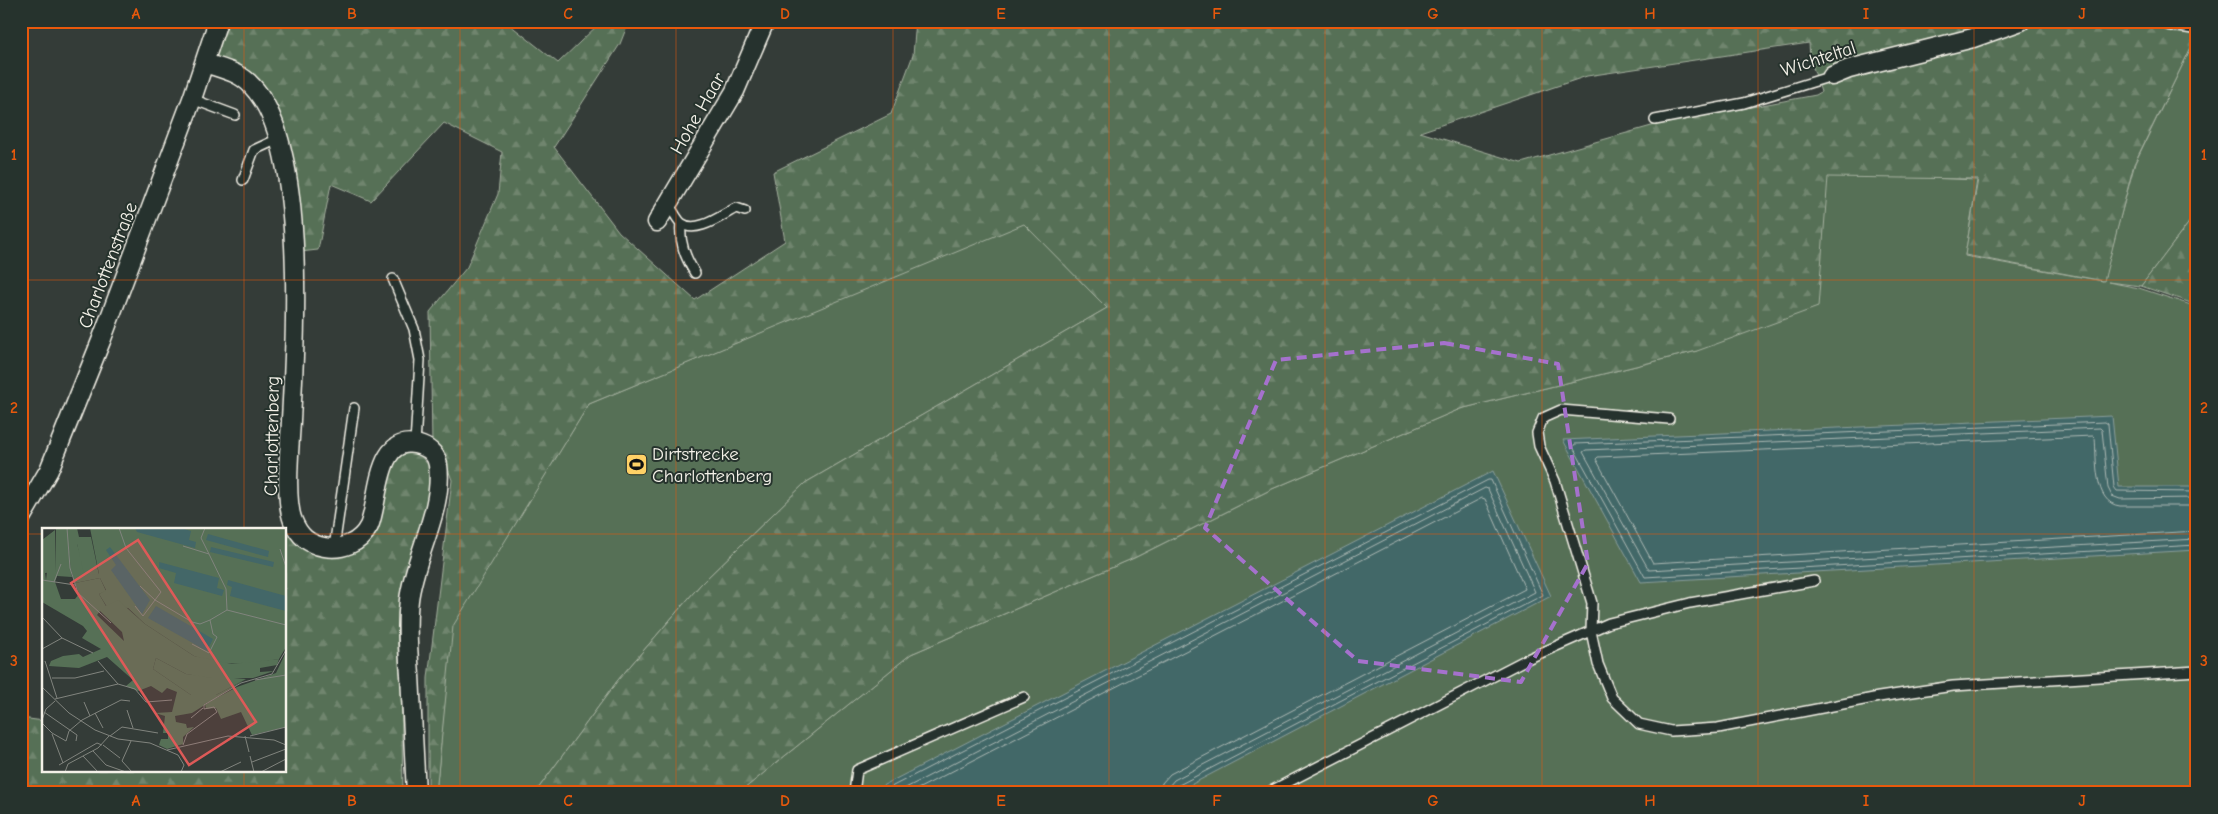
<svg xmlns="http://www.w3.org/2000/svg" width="2218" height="814" viewBox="0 0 2218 814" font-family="'Comic Neue',sans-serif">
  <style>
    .grass { fill: #567056; stroke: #a5b09f }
    .forest { fill: url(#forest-firs); stroke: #a5b09f; fill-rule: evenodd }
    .water { fill: #436768; stroke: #8a9e9b }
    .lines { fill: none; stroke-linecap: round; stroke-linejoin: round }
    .shore { stroke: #adbab5; stroke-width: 1 }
    .lane-casing { stroke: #f4f1e8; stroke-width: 12 }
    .street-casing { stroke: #f4f1e8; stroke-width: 21 }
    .lane { stroke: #26332d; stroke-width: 9 }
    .street { stroke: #26332d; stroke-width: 18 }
    .marked { fill: none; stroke: #a571cd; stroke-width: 4; stroke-dasharray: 10 6; stroke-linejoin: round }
    .grid { fill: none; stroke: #e8590c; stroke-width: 1; stroke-opacity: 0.55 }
    .labels { text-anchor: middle; stroke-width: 4; stroke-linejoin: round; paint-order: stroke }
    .street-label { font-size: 19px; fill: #f4f1e8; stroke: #26332d }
    .poi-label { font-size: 19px; fill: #f4f1e8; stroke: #26332d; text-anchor: start }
    .inset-road { fill: none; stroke: #81847e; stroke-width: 1 }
    .view { fill: #de5a58; fill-opacity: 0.15; stroke: #de5a58; stroke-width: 2.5 }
    .inset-edge { fill: none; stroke: #f4f1e8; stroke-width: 2.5 }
    .neatline { fill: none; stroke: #e8590c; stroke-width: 2 }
    .grid-label { font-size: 16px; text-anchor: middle; font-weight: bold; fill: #e8590c }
  </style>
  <defs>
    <pattern id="forest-firs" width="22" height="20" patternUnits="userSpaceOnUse" patternTransform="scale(1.25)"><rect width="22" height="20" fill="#567056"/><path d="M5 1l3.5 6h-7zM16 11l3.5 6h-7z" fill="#6f856e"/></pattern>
  </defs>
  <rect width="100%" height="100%" fill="#343c38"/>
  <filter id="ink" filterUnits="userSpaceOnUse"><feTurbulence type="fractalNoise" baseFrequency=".02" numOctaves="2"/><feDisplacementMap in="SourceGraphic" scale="10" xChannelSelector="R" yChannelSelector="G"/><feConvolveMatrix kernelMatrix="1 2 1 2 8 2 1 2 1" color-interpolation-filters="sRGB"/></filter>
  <g filter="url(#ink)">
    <!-- grass -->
    <path class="grass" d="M2197 35V212L2141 286 2108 282 2139 288 2197 307V793H739L911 654 1134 558 1272 489 1460 409 1697 351 1823 174 1977 180 1965 256 2103 281 2135 163Z
      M1024 223 1107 308 805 483 701 584 618 680 535 793H436L452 626 589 404Z"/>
    <!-- forest -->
    <path class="forest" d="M222 21H505L558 63 602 21H629L620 44 554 147 619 232 695 300 785 241 773 172 891 114 913 55 916 21H2149L2197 28V35L2134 164 2104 281 1965 255 1978 179 1828 177 1818 307 1697 351 1460 409 1272 489 1134 558 911 654 739 793H535L618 680 701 584 805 483 1107 308 1024 224 589 404 453 626 436 793H428V678L452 480 445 461 432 446 430 312 467 267 498 194 502 152 444 123 371 201 331 184 318 250 300 252 276 105 244 73 211 63ZM1809 43 1810 58 1821 92 1816 95 1655 125 1521 163 1420 132 1587 76Z
      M2197 212V305L2141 286Z
      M410 449 419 454 434 472 407 600 401 680 403 793H21V718L44 721V770H285V536L358 542 393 458Z"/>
    <!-- water -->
    <path class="water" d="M2112 416 2119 487H2197V550L1641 582 1563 440Z
      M1493 471 1551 596 1175 793H886L882 786Z"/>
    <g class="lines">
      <!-- shore -->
      <path class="shore" d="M2197 492 2117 491 2114 487 2108 424 2105 422 1575 444 1573 447 1645 577 2197 545
        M2197 498 2120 499 2112 496 2108 488 2102 430 2100 428 1586 450 1583 452 1649 570 2197 539
        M2197 506H2120C2093 503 2097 459 2095 438L2093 436 1598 457 1596 459 1653 563 2197 531
        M890 793 891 787 1488 480H1491L1543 595 1177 786 1174 793
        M896 793 1485 488 1488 489 1535 592 1174 780 1169 786 1167 793
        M910 793 1482 498 1485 499 1525 589 1170 774 1162 783 1160 793"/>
      <defs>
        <path id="lane" d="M192 99 235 115
          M1655 120 1744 103 1832 76
          M243 180 254 150 278 139
          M668 203C672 209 676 218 681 223 696 235 722 215 736 208L745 211
          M681 223C679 242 685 257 695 273
          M393 279 414 329 420 360 415 444
          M1669 419 1561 410 1543 418 1537 433 1539 446 1555 481 1592 603 1591 631 1598 664 1612 698 1639 724 1671 731 1718 728 1879 697 1953 686 2197 671
          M334 548 354 408
          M854 793 857 770 1024 697
          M1267 793 1525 660 1609 623 1690 603 1814 581"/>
        <path id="street" d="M2169 21 2197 25
          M205 63C222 69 240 72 252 86 308 144 295 341 291 420 290 445 284 499 293 521 299 536 308 544 324 547 341 550 360 544 369 526 380 501 375 429 422 446 430 449 437 456 438 465 444 509 414 557 409 600 406 625 408 651 410 675 412 714 414 754 416 793
          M1832 76 1849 69 1973 38 2021 21
          M657 222 735 91 765 21
          M21 518 49 470 101 341 192 99 218 21"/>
      </defs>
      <!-- lane casing -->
      <use href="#lane" class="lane-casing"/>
      <!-- street casing -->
      <use href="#street" class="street-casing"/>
      <!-- lane -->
      <use href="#lane" class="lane"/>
      <!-- street -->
      <use href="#street" class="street"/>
    </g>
  </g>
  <!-- marked area -->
  <path class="marked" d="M1444 343 1558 364 1588 563 1521 682 1358 661 1205 528 1276 360Z"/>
  <!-- grid -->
  <path class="grid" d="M244 21V529M460 21V793M676 21V793M893 21V793M1109 21V793M1325 21V793M1542 21V793M1758 21V793M1974 21V793M21 280H2197M21 534H44M285 534H2197M244 770V793"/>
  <!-- icons -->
  <defs>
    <symbol id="stadium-square" viewBox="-11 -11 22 22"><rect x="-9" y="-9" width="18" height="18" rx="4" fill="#ffd166" stroke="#26332d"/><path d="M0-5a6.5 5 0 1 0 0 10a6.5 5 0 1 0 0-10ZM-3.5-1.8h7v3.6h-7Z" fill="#111"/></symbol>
  </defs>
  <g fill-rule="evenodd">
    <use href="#stadium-square" x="624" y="452" width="25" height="25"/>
  </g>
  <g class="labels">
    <!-- street labels -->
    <g class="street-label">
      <text transform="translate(1818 58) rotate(-18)" y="7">Wichteltal</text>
      <text transform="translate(697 113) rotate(-60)" y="7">Hohe Haar</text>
      <text transform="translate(107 265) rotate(-69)" y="7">Charlottenstraße</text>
      <text transform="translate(271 436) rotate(-89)" y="7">Charlottenberg</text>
    </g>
    <!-- poi labels -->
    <g class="poi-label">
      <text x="652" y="460">Dirtstrecke<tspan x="652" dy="22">Charlottenberg</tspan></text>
    </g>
  </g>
  <!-- overview -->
  <g transform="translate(42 528)">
    <rect width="244" height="244" fill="#343c38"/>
    <path d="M48 0H244V119L237 131 205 136 173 135 152 128 103 96 86 80 65 79 57 66 64 62 58 50 33 55 29 42 26 16H35L41 35 57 46ZM13 2 14 44 3 45 4 52H0V12ZM114 130 144 146 204 151 174 167H149L111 141Z" fill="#567056"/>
    <path d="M14 0H35L37 9H49L57 47 42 46 35 16H26L30 49 15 48 13 54 19 71H33L37 66 33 55 58 50 64 63 57 66 64 78 76 72 103 96 152 128 190 136 237 131 235 137 218 140V144L232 143 211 150H170L144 146 114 130 111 141 149 167H174L204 151 150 185 133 188 134 194 144 196 145 200 152 199 141 209V216L125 221 117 217 119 211H126V205H121L123 188 113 185 130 184 135 164 125 160 120 165 109 158 96 163 84 158 91 152 65 129 37 140 7 138 9 133 21 128 37 126 41 129 59 121 40 110 45 103 41 98 0 74V53L4 52 5 44H14ZM58 83 80 104 82 113 55 87ZM244 124V199L210 207 199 184 179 191 174 180 164 181 163 176 195 159 234 145Z" fill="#567056" fill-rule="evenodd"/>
    <path d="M93 0H139L149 3 147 12 154 14 153 20 95 4ZM166 6 227 23 226 29 164 12ZM68 19 108 72 100 86 69 42 74 37 64 22ZM169 19 232 34 231 39 168 24ZM117 34 177 50 175 60 182 62 180 68 132 55 134 45 117 40ZM186 52 244 68V83L188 68 190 59 185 57ZM114 78 171 111 165 123 106 90Z" fill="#436768"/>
    <path class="inset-road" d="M25 0 28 40 36 65 69 95M77 0 84 20 119 64 101 88 93 78M163 0 159 10 167 26M141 18 167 26 184 61 185 82M238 21 244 39M0 52 33 57M12 54 19 36M98 58 113 72 150 94 158 96 168 92M0 89 20 110 51 125M150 116 167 125 175 109 171 106 168 92 185 82 244 97M0 121 20 110M3 133 15 170M56 133 76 156M10 150H33L62 143M213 152 244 147M0 159 27 185 53 202 76 211 108 215 136 227 142 237 139 244M13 171 76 156 93 161 104 174 130 172M42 174 48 188M85 182 91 200M2 184 35 207 34 213M53 185 61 200M149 190 161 180M0 192 4 181 13 173M0 195 10 205 24 213 27 203 40 192 79 172 88 173M10 206 21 235M68 208 80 199 116 205M203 208 207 224M208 208 244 199M89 213 80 233 90 244M61 217 78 230M141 217 145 206 175 184 172 179 162 181V177L199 155 230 146 244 122M125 222 186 208 232 212 244 217M51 223 64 237 84 244M41 228 56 244M208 228 212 244M210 234 244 221M17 237 55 215 60 217M23 244 26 236 56 220 67 208M178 244 199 234M219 244 244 231"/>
    <path class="view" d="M96 12 214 194 147 237 29 55Z"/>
    <rect width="244" height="244" class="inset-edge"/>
  </g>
  <!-- margin -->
  <rect width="2218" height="814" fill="none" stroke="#26332d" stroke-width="55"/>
  <rect x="28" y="28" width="2162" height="758" class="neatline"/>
  <g class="grid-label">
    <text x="136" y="19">A</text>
    <text x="352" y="19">B</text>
    <text x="568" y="19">C</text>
    <text x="785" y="19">D</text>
    <text x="1001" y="19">E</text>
    <text x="1217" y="19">F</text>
    <text x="1433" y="19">G</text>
    <text x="1650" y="19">H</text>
    <text x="1866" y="19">I</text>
    <text x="2082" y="19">J</text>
    <text x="14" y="160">1</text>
    <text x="2204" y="160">1</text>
    <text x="14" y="413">2</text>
    <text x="2204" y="413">2</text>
    <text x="14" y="666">3</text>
    <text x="2204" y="666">3</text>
    <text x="136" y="806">A</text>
    <text x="352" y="806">B</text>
    <text x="568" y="806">C</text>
    <text x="785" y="806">D</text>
    <text x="1001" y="806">E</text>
    <text x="1217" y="806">F</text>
    <text x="1433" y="806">G</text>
    <text x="1650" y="806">H</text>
    <text x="1866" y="806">I</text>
    <text x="2082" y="806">J</text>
  </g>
</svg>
